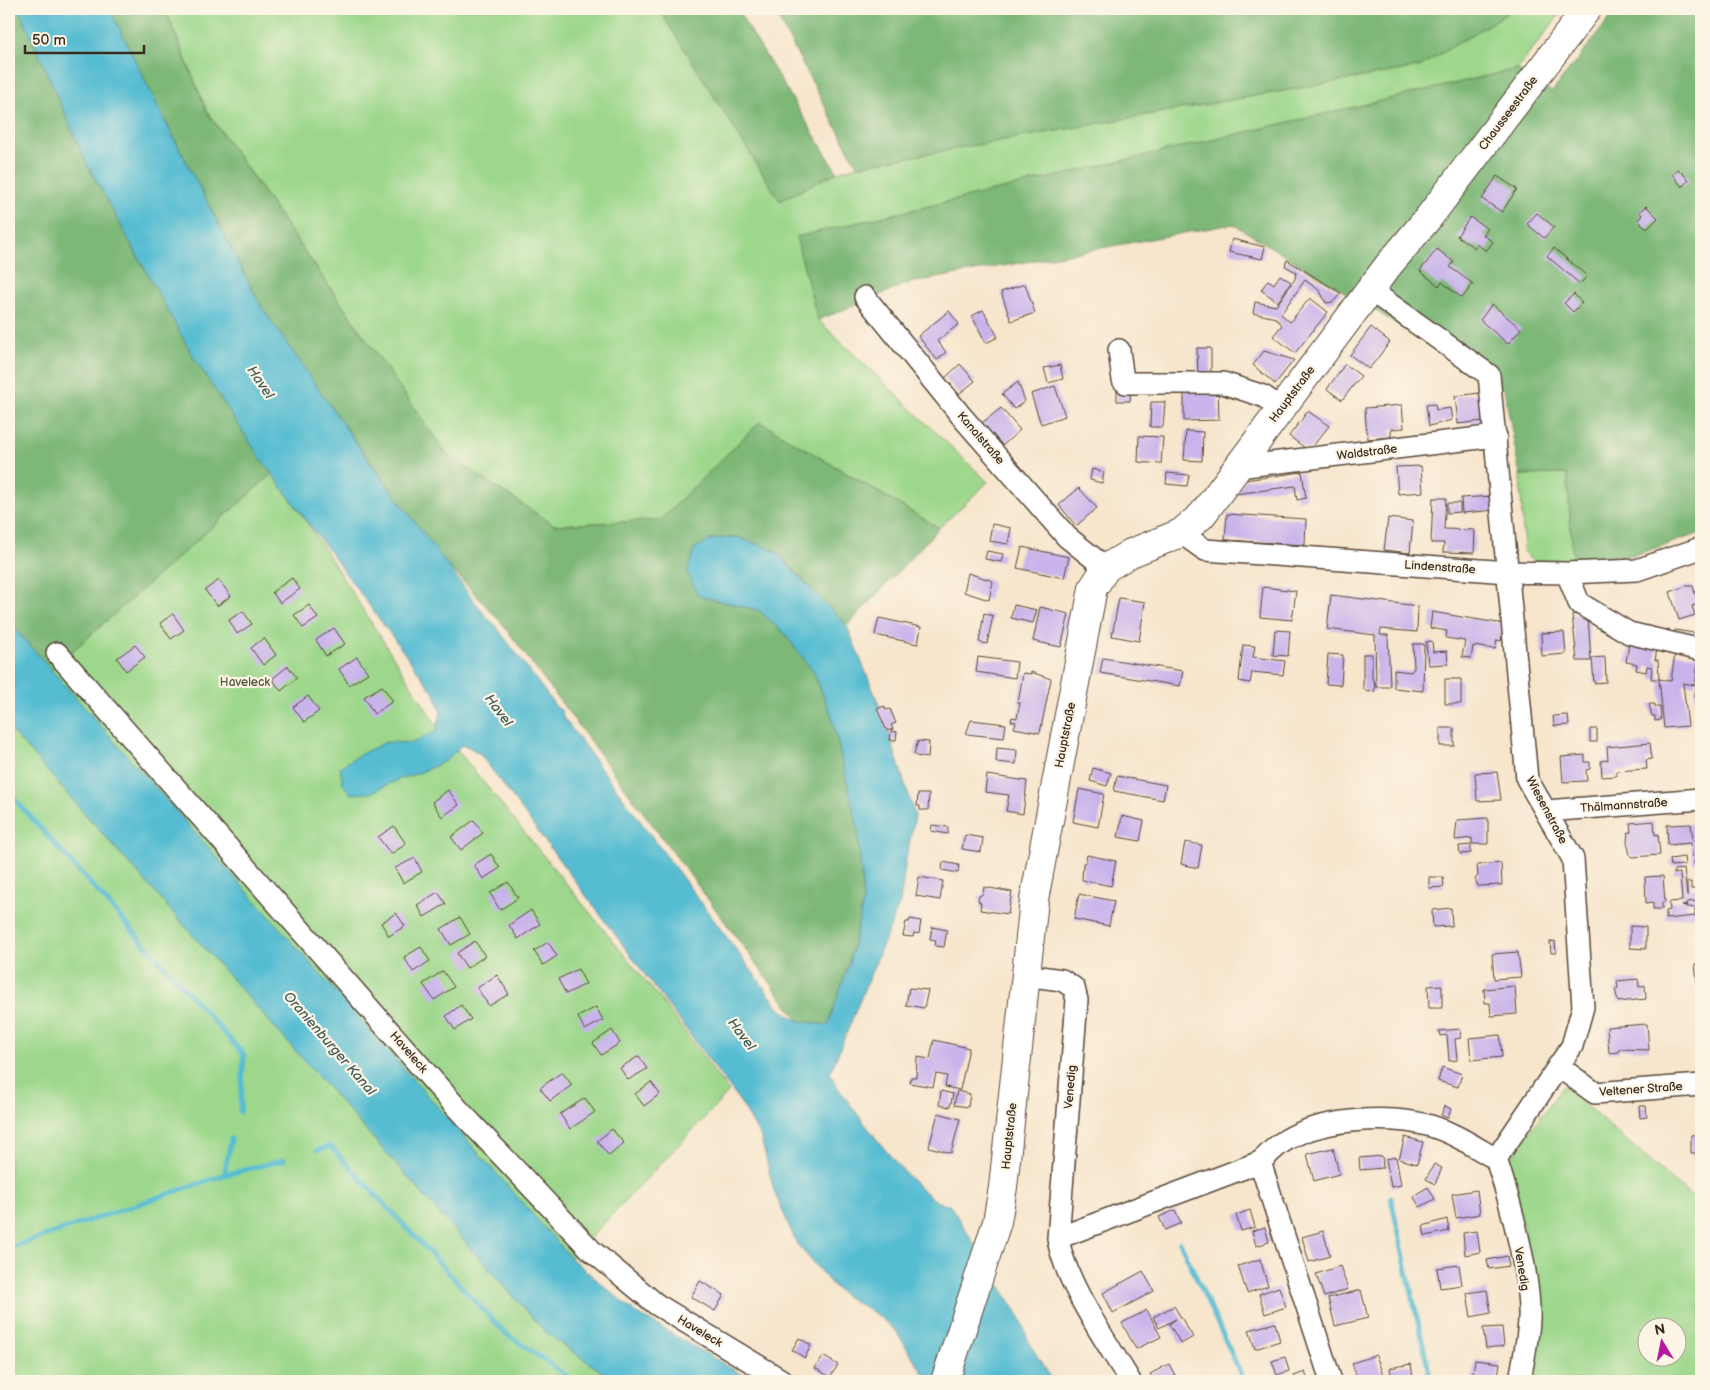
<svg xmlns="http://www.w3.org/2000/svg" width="1710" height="1390" viewBox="0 0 1710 1390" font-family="'Balsamiq Sans',sans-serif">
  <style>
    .green { fill: #9cd78b; stroke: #6c8054; fill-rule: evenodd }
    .forest { fill: #7db877; stroke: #5c714a }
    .water { fill: #55bcd2; stroke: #487378 }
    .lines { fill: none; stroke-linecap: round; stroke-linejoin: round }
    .stream { stroke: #55bcd2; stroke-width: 5 }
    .building { fill: #c9b3eb }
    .minor-casing { stroke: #574638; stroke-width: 24 }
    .major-casing { stroke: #574638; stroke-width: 30 }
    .minor { stroke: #fff; stroke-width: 21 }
    .major { stroke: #fff; stroke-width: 28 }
    .labels { text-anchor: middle; stroke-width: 4.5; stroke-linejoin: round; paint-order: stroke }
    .street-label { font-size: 12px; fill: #3b2a1e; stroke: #fcf5e5 }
    .park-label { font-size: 12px; fill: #535539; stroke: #fcf5e5 }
    .water-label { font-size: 14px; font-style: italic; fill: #445d5d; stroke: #fcf5e5 }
  </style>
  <rect width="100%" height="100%" fill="#fcf5e5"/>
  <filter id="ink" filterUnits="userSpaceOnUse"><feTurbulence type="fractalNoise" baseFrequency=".02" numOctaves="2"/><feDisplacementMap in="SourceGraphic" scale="10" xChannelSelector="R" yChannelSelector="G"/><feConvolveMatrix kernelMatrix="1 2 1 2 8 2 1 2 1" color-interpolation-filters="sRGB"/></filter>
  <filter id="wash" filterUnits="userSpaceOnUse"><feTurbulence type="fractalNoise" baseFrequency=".0096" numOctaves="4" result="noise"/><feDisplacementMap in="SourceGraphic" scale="20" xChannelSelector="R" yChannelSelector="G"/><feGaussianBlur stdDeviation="1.12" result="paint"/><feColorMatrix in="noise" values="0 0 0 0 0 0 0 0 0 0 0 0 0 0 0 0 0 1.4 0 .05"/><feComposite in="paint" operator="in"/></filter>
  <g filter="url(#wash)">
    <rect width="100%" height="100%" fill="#f7e5cc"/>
    <!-- green -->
    <path class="green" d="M165 9H659L780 201 837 172 857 166 1419 67 1506 14 1510 9H1564L1517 69 796 237 818 320 988 482 939 528 760 422 660 520 554 525 447 455 207 111Z
      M272 474 305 519 436 724 661 1000 729 1092 571 1258 51 670Z
      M1567 474 1573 560 1532 561 1524 553 1520 475Z
      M9 728 545 1332 615 1381H9Z
      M1563 1086 1701 1205V1381H1530L1531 1265 1508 1162ZM1648 1328H1678V1358H1648Z"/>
    <!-- forest -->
    <path class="forest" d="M9 9H19L86 162 195 360 272 474 51 670 9 622Z
      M110 9H165L207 112 447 455 554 525 660 520 760 422 939 528 847 626 775 550 737 537 713 539 698 596 758 610 783 632 813 671 831 714 858 829 863 902 849 963 829 1025 799 1021 501 622 441 558 278 334 262 308 155 101Z
      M659 9H737L837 172 780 201Z
      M773 9H1510L1506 14 1419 67 857 166Z
      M1617 9H1701V533L1634 555 1573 560 1567 474 1520 475 1504 389 1233 224 909 283 818 320 796 237 1517 69 1552 92Z"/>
    <!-- water -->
    <path class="water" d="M19 9H110L165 121 262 308 364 454 487 618 495 625 557 708 561 710 563 717 780 1009 799 1021 828 1025 849 963 863 902 858 829 831 714 813 671 783 632 758 610 698 596 687 572 695 548 713 539 737 537 774 550 847 626 882 712 915 816 906 859 900 903 830 1073 838 1088C855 1110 924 1209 950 1205L1021 1319 1029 1343 1053 1381H928L896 1331 876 1314 847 1297 835 1288 797 1244 774 1191 761 1138 741 1103 480 754 469 747 462 745 446 761 419 773 402 778 370 793 351 794 343 784 340 767 359 755 386 742 412 743 436 731 441 713 436 696 259 456 195 360 86 162Z
      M9 622 571 1258 636 1313 753 1381H615L545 1332 9 728Z"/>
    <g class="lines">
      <!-- stream -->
      <path class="stream" d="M9 793 244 1055 240 1112
        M318 1150 330 1146 504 1332 574 1381
        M224 1175 231 1139
        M1391 1198 1429 1372V1381
        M1180 1242 1244 1381
        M9 1248 224 1175 284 1160"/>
    </g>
    <g id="blocks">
      <!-- building -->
      <path class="building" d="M1678 169 1689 180 1682 187 1672 174Z
        M1497 176 1517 189 1502 212 1482 199Z
        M1646 206 1658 218 1647 229 1638 220 1642 215 1639 212Z
        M1537 213 1554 227 1544 238 1527 224Z
        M1470 217 1488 229 1483 235 1493 242 1486 251 1477 244 1475 248 1457 236Z
        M1232 239 1265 247 1262 259 1229 252Z
        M1554 248 1587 276 1580 284 1547 256Z
        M1437 249 1454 262 1450 267 1473 284 1462 298 1442 282 1439 286 1420 271Z
        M1287 260 1341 293 1333 302 1326 303 1320 291 1305 280 1281 314 1290 322 1310 298 1328 312 1295 353 1273 336 1282 325 1276 318 1253 313 1255 302 1276 306 1295 279 1296 272 1285 266Z
        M1280 275 1291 282 1278 302 1261 290 1268 280 1274 284Z
        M1025 284 1035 313 1011 321 1001 292Z
        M1574 294 1582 303 1573 312 1564 303Z
        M1492 304 1521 329 1508 344 1480 320Z
        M983 310 998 337 986 343 972 316Z
        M949 311 959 324 937 341 946 352 937 360 918 336Z
        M1371 327 1390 342 1369 369 1350 355Z
        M1197 348H1211V374L1198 375Z
        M1264 351 1294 360 1275 384 1253 365Z
        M960 364 975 381 959 394 945 378Z
        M1345 364 1361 376 1342 400 1327 389Z
        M1060 365 1063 379 1048 383 1044 368Z
        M1018 382 1025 401 1014 409 1002 394Z
        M1218 385 1219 420 1184 421V386Z
        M1055 386 1065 416 1041 424 1031 394Z
        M1117 386 1131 387 1130 401H1117Z
        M1480 393 1483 421 1458 424 1455 396Z
        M1151 402H1165L1163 427H1150Z
        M1435 404 1436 410 1450 408 1452 420 1429 426 1426 405Z
        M1402 405 1404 428 1391 429V437L1367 439 1365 408Z
        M1001 408 1020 430 1002 446 982 423Z
        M1308 411 1329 426 1309 451 1289 436Z
        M1186 431 1203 432 1202 461 1184 460Z
        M1139 436 1163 437 1161 464 1138 462Z
        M1421 466 1423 492 1398 494 1396 467Z
        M1092 469 1104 472 1102 483 1090 480Z
        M1302 472 1306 498 1297 500 1295 486 1235 494 1245 480Z
        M1167 473 1189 475 1187 486 1166 484Z
        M1079 488 1097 508 1076 526 1059 505Z
        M1495 496 1496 510 1462 513 1461 498Z
        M1433 498H1446L1444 529 1475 530 1474 553 1443 552 1444 543H1431Z
        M1447 503H1460V512L1447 513Z
        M1227 514 1306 519 1305 545 1225 540Z
        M1388 518 1413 521 1410 553 1384 550Z
        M992 524 1011 528 1008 544 989 541Z
        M1022 547 1069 557 1064 578 1017 568Z
        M987 551 1003 554 1001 562 985 559Z
        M968 573 993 581 989 600 964 592Z
        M292 578 300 589 280 603 272 592Z
        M219 580 231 596 217 606 205 590Z
        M1686 586H1693L1698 604 1692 606 1695 615 1679 620 1670 592Z
        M1263 587 1296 591 1292 620 1260 617Z
        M1331 595 1418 606 1417 632 1381 629 1380 635H1388L1390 687H1376L1375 635 1327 629Z
        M1119 598 1145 602 1139 641 1112 636Z
        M309 605 318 618 303 628 294 615Z
        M1014 605 1037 610 1033 623 1011 618Z
        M1040 607 1069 614 1061 647 1033 641Z
        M243 611 252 624 237 634 229 620Z
        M1432 612 1504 624 1501 641 1497 640 1495 649 1473 646 1471 658 1462 657 1465 641 1446 638 1447 631 1430 628Z
        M984 613 993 616 987 644 979 642Z
        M173 614 184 630 171 639 160 623Z
        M1572 614 1588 617 1591 661H1577Z
        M1701 615V643L1673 639 1675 630 1700 634 1699 616Z
        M879 618 921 627 918 644 875 635Z
        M334 628 345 644 326 656 316 640Z
        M1275 630 1290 631 1288 656 1273 655Z
        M1564 632 1566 654 1542 656 1541 633Z
        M264 638 276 655 263 665 251 648Z
        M1432 641 1433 652 1447 651 1448 664 1428 665 1426 642Z
        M1413 644H1424L1423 691 1394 688V670L1411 672 1414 668Z
        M1629 644 1657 649 1655 660H1658L1659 679H1651L1652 667 1647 666 1646 672 1636 670 1637 664 1626 662Z
        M135 645 145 657 126 671 117 658Z
        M1243 645 1255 646 1253 657 1285 661 1283 675 1252 672 1250 683 1239 681Z
        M1675 653 1699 656 1695 685 1683 683 1688 726 1664 728 1659 679 1671 681Z
        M1328 654 1343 655 1341 685 1326 684Z
        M1363 654H1372V679L1374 681 1375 691 1367 692 1363 688Z
        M357 657 368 673 349 685 339 669Z
        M978 657 1017 662 1015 678 976 672Z
        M1605 657 1606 682 1594 683 1592 658Z
        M1103 658 1183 671 1180 686 1100 673Z
        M288 666 297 678 281 691 272 679Z
        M1031 672 1051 679 1040 733 1014 728 1016 722 1011 721 1012 717 1017 718 1020 703H1018L1023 673 1031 674Z
        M1445 679H1461V704H1445Z
        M382 686 393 701 374 714 364 697Z
        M1696 687H1701V697H1695Z
        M308 696 319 711 304 722 293 707Z
        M1649 704H1655V707H1660L1661 720 1655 721V716H1652Z
        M884 706 886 710 890 709 896 723 891 725 893 729 887 731 877 709Z
        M1568 715 1569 725 1554 726 1553 716Z
        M971 720 1006 724 1004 738 966 734Z
        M1440 728H1454V746H1440Z
        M1590 729H1597V742H1590Z
        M891 731 897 732 896 740H890Z
        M918 741 929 742 928 758 916 756 914 754Z
        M1650 743 1652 759 1646 760 1647 769 1616 771V776L1602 777 1601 761 1608 760 1607 747Z
        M997 748 1017 750 1016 764 996 762Z
        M1585 755V762H1590V769L1586 770 1587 781 1563 782 1561 757Z
        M1093 768 1111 773 1107 786 1090 781Z
        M1497 772 1501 800 1477 801 1475 773Z
        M987 775 1027 781 1023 814 1006 811 1009 795 985 792Z
        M1117 776 1166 785 1163 800 1114 791Z
        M1079 789 1104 794 1098 827 1073 822Z
        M448 790 459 805 442 817 432 802Z
        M918 794H929L928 810H920V806H917Z
        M1122 816 1144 821 1140 841 1118 837Z
        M1488 818V844H1472V838L1455 840 1457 820Z
        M474 820 483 833 461 850 451 837Z
        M1654 821 1655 835 1658 834 1660 855 1633 857 1630 855 1627 842 1628 832H1631L1630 823Z
        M1691 824 1693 841H1701V872H1698V863H1693L1691 843 1668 845 1667 825Z
        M932 825 948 827V834L931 831Z
        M394 826 406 844 391 854 378 837Z
        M965 835 983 838 981 852 962 849Z
        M1185 842 1202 845 1198 868 1181 864Z
        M1471 845V853L1460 854 1459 846Z
        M491 854 500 868 483 879 474 865Z
        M1087 855 1116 861 1111 886 1082 880 1083 863H1085Z
        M1684 857 1685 865 1671 866 1670 859Z
        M415 858 422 872 403 883 395 868Z
        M943 862 959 865 958 873 942 870Z
        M1501 863 1502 885 1478 886 1475 879 1478 876 1477 865Z
        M1684 869 1687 896V882H1691V889H1701L1700 901 1687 902 1688 905 1682 906 1695 908V916L1666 919V911L1670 910 1669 902 1682 901 1680 873 1674 874V870Z
        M1663 876 1665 902H1662V909H1653V902L1646 903 1645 877Z
        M919 877 943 881 940 900 916 896Z
        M1429 877H1443L1444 887 1429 888Z
        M508 882 518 898 500 910 490 893Z
        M984 887 1012 892 1008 914 980 910 981 903 978 901 979 896 983 894Z
        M438 892 446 904 424 917 417 905Z
        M1079 894 1114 901 1109 926 1074 919Z
        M1451 908 1452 926 1433 927 1432 910Z
        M531 910 540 924 518 939 509 925Z
        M396 913 405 926 389 936 381 923Z
        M460 917 470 934 451 945 441 929Z
        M910 919 921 921 919 934 914 933 913 937 903 936 906 922H909Z
        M1630 926 1646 927V949L1630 948Z
        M932 927 947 930 944 947 935 946 936 940 930 939Z
        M475 941 485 956 467 968 457 953Z
        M1555 941 1556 953H1551L1550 942Z
        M548 942 557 956 543 965 534 951Z
        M421 947 430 961 413 972 404 957Z
        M1518 952 1521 977 1494 979 1492 954Z
        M1695 964H1701V982H1697Z
        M578 969 586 984 566 994 558 979Z
        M443 971 454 987 434 1000 423 984Z
        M497 975 509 994 489 1006 477 988Z
        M1638 979 1639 987 1645 985 1646 999 1618 1002 1615 989H1618L1617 981Z
        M1442 985V1008H1429L1428 986Z
        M1515 986 1517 1014 1491 1016 1490 1003H1485L1484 989Z
        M909 988 928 990 924 1008 906 1005Z
        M461 1005 471 1019 455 1030 446 1016Z
        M596 1007 603 1020 585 1030 578 1017Z
        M1647 1024 1649 1050 1619 1049V1052L1609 1053 1607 1027Z
        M1460 1029 1461 1038 1455 1039 1457 1060 1449 1061 1447 1035 1440 1036 1439 1031Z
        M612 1030 620 1043 601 1055 593 1043Z
        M1500 1035 1502 1057 1471 1060 1469 1038Z
        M934 1040 969 1048 960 1090 945 1087 947 1076 936 1074 933 1087 910 1083 911 1077H916L917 1057 930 1059Z
        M639 1056 647 1069 628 1080 620 1068Z
        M1442 1067 1462 1074 1458 1087 1438 1081Z
        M562 1072 572 1085 550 1101 540 1088Z
        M651 1082 660 1094 644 1106 635 1094Z
        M941 1091 953 1094 950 1107 939 1105Z
        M957 1091 970 1094 968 1107 954 1105Z
        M585 1098 595 1112 570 1129 560 1114Z
        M1445 1106 1451 1109 1448 1118 1441 1115Z
        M1639 1106H1646L1647 1117 1640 1118Z
        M938 1113 960 1119 951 1153 929 1147Z
        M612 1129 624 1143 609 1156 597 1141Z
        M1701 1134V1158H1696V1153H1691V1135Z
        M1405 1137 1423 1142 1417 1164 1399 1159Z
        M1333 1148 1339 1174 1314 1181 1307 1154Z
        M1382 1156 1383 1168 1360 1170 1359 1158Z
        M1396 1157 1401 1185 1391 1187 1386 1159Z
        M1434 1164 1442 1168 1435 1184 1426 1179Z
        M1428 1187 1435 1199 1420 1207 1413 1196Z
        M1477 1190 1480 1214 1456 1218 1452 1194Z
        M1175 1210 1181 1223 1165 1230 1159 1217Z
        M1250 1210 1255 1227 1241 1231 1236 1215Z
        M1447 1219 1449 1231 1425 1236 1423 1226Z
        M1265 1227 1269 1242 1256 1246 1252 1231Z
        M1323 1231 1330 1256 1309 1262 1302 1237Z
        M1477 1231 1480 1252 1465 1255 1463 1233Z
        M1507 1256 1509 1266 1489 1269 1487 1260Z
        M1260 1259 1268 1286 1247 1293 1238 1266Z
        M1459 1265 1462 1285 1440 1288 1437 1268Z
        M1340 1266 1348 1289 1324 1297 1316 1274Z
        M1143 1271 1154 1291 1113 1313 1103 1293Z
        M700 1281 724 1295 715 1311 691 1297Z
        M1279 1287 1286 1307 1265 1314 1259 1294Z
        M1361 1290 1368 1318 1335 1326 1328 1298Z
        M1487 1290 1491 1313 1471 1317 1467 1293Z
        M1174 1306 1193 1337 1181 1344 1169 1324 1176 1319 1159 1328 1153 1317Z
        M1147 1310 1161 1337 1136 1349 1122 1323Z
        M1275 1323 1280 1341 1255 1349 1249 1330Z
        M1502 1327 1504 1346 1486 1348 1483 1328Z
        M799 1338 811 1345 805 1358 792 1350Z
        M1376 1355 1385 1381H1358L1352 1363Z
        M823 1356 838 1365 830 1377 815 1368Z
        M1285 1357 1289 1371 1277 1375 1272 1361Z
        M1475 1360 1500 1363 1497 1381 1472 1379Z
        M1169 1364 1178 1381H1154L1150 1374Z
        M1411 1364 1413 1378 1392 1381 1390 1368Z
        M1305 1372 1308 1381H1296L1294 1376Z"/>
    </g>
  </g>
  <g filter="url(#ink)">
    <use href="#blocks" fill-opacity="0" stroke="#574638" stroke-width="1"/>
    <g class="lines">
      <defs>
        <path id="minor" d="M1370 290 1489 375 1527 779 1573 859 1583 1007 1572 1046 1496 1159C1510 1201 1531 1277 1529 1320 1528 1340 1523 1361 1520 1381
          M865 297 963 418 1067 537 1106 568
          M1119 350 1123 380 1126 383H1223L1263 396 1282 409
          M1238 467 1496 436
          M1181 533 1205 550 1508 572 1567 573 1637 570 1701 548
          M1567 573 1579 603 1629 633 1701 650
          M57 653 457 1108 592 1251 656 1304 783 1381
          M1546 811 1701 799
          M1025 975 1062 980 1074 988 1077 1000 1058 1238C1064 1281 1107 1342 1130 1381
          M1558 1066 1595 1093 1701 1085
          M1260 1162 1331 1381
          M1058 1238 1260 1162C1267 1156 1273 1149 1280 1144 1316 1118 1390 1114 1431 1126 1454 1133 1475 1147 1496 1159"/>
        <path id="major" d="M945 1381 997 1222 1003 1187 1034 900 1093 588 1106 568 1131 553 1181 533 1202 515 1387 267 1429 217 1587 9"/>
      </defs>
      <!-- minor casing -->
      <use href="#minor" class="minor-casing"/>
      <!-- major casing -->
      <use href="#major" class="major-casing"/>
      <!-- minor -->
      <use href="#minor" class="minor"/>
      <!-- major -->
      <use href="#major" class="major"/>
    </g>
  </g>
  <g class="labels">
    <!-- street labels -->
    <g class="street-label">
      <text transform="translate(1508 113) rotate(-53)" y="4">Chausseestraße</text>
      <text transform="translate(1292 394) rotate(-53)" y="4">Hauptstraße</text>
      <text transform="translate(981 438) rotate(49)" y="4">Kanalstraße</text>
      <text transform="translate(1367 452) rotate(-7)" y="4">Waldstraße</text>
      <text transform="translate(1440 567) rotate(4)" y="4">Lindenstraße</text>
      <text transform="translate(1065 735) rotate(-79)" y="4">Hauptstraße</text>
      <text transform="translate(1624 805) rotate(-4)" y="4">Thälmannstraße</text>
      <text transform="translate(1547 810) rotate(62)" y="4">Wiesenstraße</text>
      <text transform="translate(409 1052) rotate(49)" y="4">Haveleck</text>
      <text transform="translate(1070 1087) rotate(-85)" y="4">Venedig</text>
      <text transform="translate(1641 1089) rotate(-4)" y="4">Veltener Straße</text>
      <text transform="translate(1009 1136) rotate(-84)" y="4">Hauptstraße</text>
      <text transform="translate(1522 1269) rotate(81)" y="4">Venedig</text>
      <text transform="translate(700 1331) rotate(31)" y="4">Haveleck</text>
    </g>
    <!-- park labels -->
    <g class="park-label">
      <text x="245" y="686">Haveleck</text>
    </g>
    <!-- water labels -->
    <g class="water-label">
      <text transform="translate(261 382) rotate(56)" y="5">Havel</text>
      <text transform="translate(499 710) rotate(53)" y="5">Havel</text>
      <text transform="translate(742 1034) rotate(53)" y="5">Havel</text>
      <text transform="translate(330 1043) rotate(49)" y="5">Oranienburger Kanal</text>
    </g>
  </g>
  <!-- margin -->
  <rect width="1710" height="1390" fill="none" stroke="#fcf5e5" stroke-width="30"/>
  <!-- north arrow -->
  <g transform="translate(1662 1342) rotate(350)"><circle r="24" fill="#fcf5e5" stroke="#afa495"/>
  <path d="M0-4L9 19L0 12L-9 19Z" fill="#b5179e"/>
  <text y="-8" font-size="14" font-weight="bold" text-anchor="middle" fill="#3b2a1e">N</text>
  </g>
  <!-- scale -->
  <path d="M25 45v8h119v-8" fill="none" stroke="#3b2a1e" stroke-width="2.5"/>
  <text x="32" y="45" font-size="15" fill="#3b2a1e" stroke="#fcf5e5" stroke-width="4" paint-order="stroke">50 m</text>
</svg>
